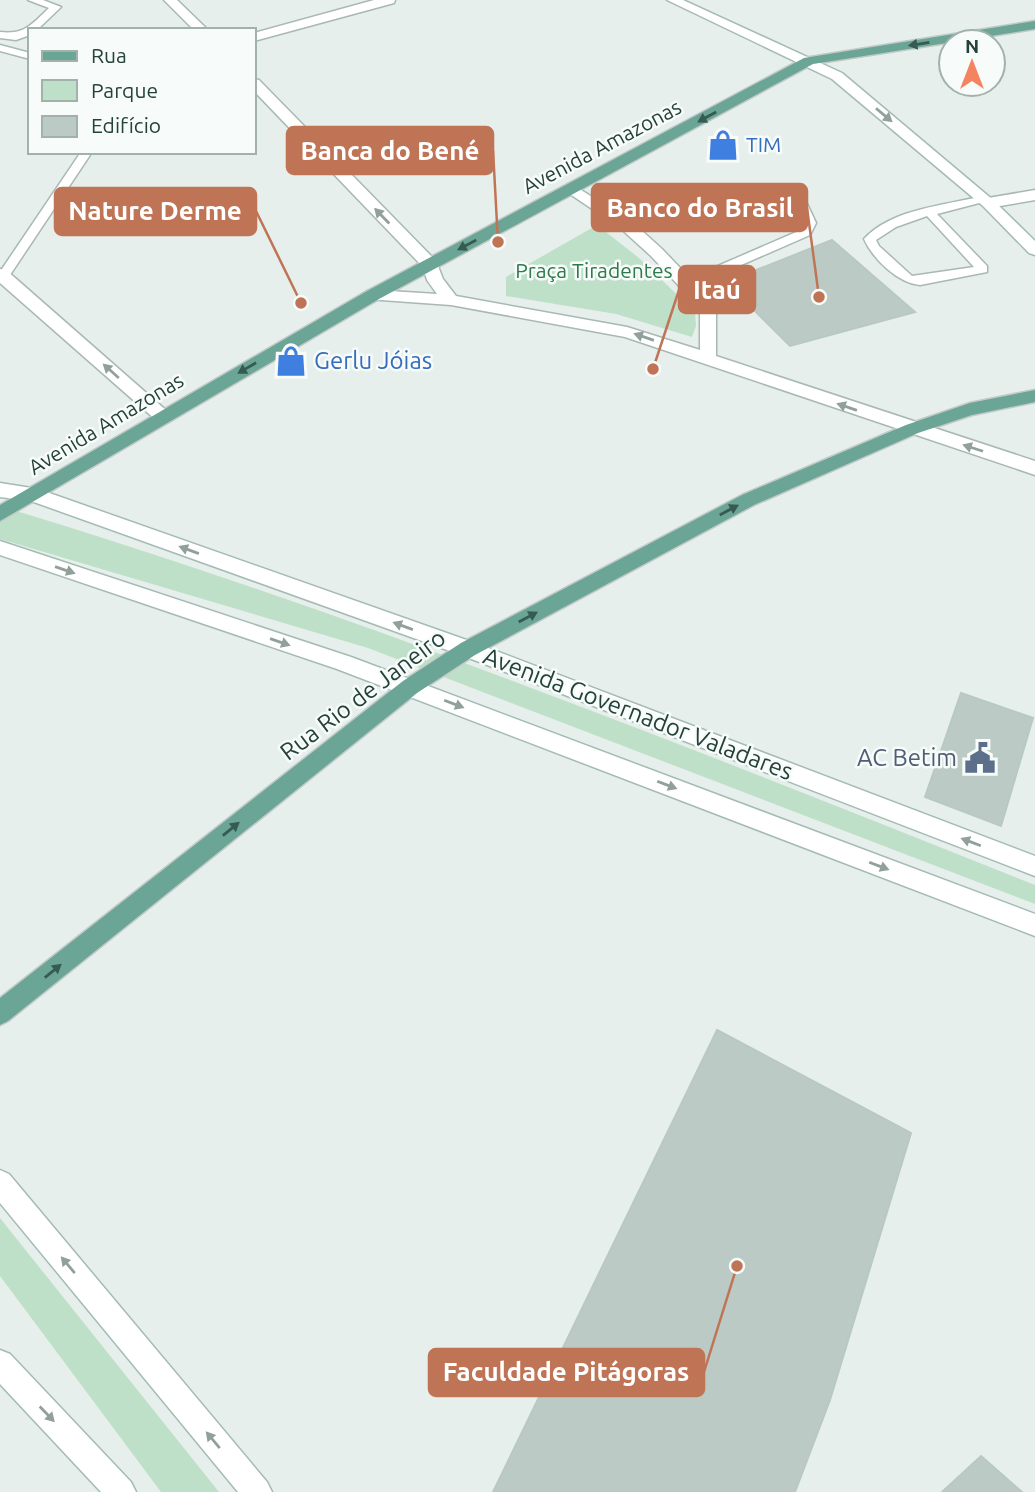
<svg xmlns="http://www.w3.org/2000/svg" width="1035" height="1492" viewBox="0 0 1035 1492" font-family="Ubuntu,sans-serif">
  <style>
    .green { fill: #bfe0c8 }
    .building { fill: #bbcac4; stroke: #b8c9c2; stroke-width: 2 }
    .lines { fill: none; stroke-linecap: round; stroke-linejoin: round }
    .lane-casing { stroke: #a8b8b2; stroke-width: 3 }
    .street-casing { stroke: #a8b8b2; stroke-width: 3 }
    .secondary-casing { stroke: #a4bbb3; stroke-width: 3 }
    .primary-casing { stroke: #c2cac8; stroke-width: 3 }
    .lane { fill: #fff; fill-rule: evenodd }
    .street { fill: #fff; fill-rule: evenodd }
    .secondary { fill: #fff; fill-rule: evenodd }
    .primary { fill: #6aa596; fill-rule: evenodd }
    .oneway { fill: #365b51 }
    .oneway2 { fill: #92a09c }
    .labels { text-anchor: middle; stroke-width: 5; stroke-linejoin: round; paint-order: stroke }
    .far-shop-label { font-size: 21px; fill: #366cbe; stroke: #f7fbf9; text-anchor: start }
    .far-street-label { font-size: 21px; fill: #24423a; stroke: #f7fbf9 }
    .far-park-label { font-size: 21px; fill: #2d7a4b; stroke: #f7fbf9 }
    .shop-label { font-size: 24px; fill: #366cbe; stroke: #f7fbf9; text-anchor: start }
    .street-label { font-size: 24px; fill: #24423a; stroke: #f7fbf9 }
    .service-label { font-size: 24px; fill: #4e5e75; stroke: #f7fbf9; text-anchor: end }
    .leader { fill: none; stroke: #c07456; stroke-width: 2.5 }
    .callout-dot { fill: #c07456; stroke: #f7fbf9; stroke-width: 2.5 }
    .callout { fill: #c07456; stroke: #c07456; stroke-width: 2.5 }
    .callout-label { font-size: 26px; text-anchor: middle; font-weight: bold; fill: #fff }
  </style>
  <rect width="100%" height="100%" fill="#e6efeb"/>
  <!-- green -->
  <path class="green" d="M597 225 639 258 695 312 696 326 692 337 616 314 506 296V277Z
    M0 506C352 612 694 749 1035 885V904L368 648 0 539Z
    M0 1218 219 1492H161L0 1276Z"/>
  <!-- building -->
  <path class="building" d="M832 240 915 312 790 346 726 282Z
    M961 693 1033 718 1001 826 925 797Z
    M717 1030 911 1133 830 1400 795 1492H493Z
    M981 1456 1022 1492H942Z"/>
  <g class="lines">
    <defs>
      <path id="lane" d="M28 0H43L61 7 37 30H30V35L16 40 0 38V32C25 35 32 24 49 8Z
        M0 45 30 53V59L0 51Z
        M81 152H92L8 278H0V272Z
        M795 188 801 191 816 223 810 235 691 287H683V281L801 230 804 223 789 191Z
        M983 196 989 199 987 201 937 214 987 266V272L920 285C898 283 873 259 864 239 891 209 946 205 983 196ZM927 216 974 267 912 276 879 246 876 240 896 227Z"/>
      <path id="street" d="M164 0H177L208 30H194Z
        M374 0H395L394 3 254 41V33Z
        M254 79 259 80 436 261 443 279 456 296 627 327 700 350V313L694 302 651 256 619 227 564 190 566 187H576L630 220 662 249 706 295 716 313V356L1035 461V475L625 337 451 305 367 299 365 295 367 291 373 290 437 294 427 280 423 267 254 91Z
        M1035 190V200L988 208 980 203 988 198Z
        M0 269 6 270 168 412 171 416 168 420H156L0 283Z"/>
      <path id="secondary" d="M667 0H683L842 73 993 200 1035 241V255L1029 253 983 206 832 79Z
        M0 483 38 489 475 643 1035 856V876L461 655 31 501 0 497Z
        M0 541 351 657 1035 914V936L337 669 0 555Z
        M0 1170 9 1174 267 1482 272 1492H238L0 1203Z
        M0 1350 10 1354 131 1482 136 1492H101L0 1384Z"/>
      <path id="primary" d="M1035 21V29L813 64 379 299 0 521V505L367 291 804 58Z
        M1035 390V402L972 415 918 433 754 505 475 655 417 693 8 1021 0 1025V998L403 681 461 643 742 495 906 425 970 403Z"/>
    </defs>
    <!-- lane casing -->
    <use href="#lane" class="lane-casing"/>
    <!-- street casing -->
    <use href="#street" class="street-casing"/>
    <!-- secondary casing -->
    <use href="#secondary" class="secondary-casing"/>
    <!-- primary casing -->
    <use href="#primary" class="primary-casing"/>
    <!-- lane -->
    <use href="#lane" class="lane"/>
    <!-- street -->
    <use href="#street" class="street"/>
    <!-- secondary -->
    <use href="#secondary" class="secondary"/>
    <!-- primary -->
    <use href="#primary" class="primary"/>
  </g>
  <!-- one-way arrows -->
  <defs><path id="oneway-solid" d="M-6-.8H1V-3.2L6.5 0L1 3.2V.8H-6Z" transform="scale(1.75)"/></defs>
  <g class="oneway">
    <use href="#oneway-solid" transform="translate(919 44) rotate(171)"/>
    <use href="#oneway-solid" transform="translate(707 117) rotate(151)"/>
    <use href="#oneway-solid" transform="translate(467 245) rotate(152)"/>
    <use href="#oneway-solid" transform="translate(247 368) rotate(150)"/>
    <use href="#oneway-solid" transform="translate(729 510) rotate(-28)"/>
    <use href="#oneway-solid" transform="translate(528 617) rotate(-28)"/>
    <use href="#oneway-solid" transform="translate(231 829) rotate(-39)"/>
    <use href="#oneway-solid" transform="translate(53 971) rotate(-39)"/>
  </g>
  <g class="oneway2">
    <use href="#oneway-solid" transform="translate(884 115) rotate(40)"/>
    <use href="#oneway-solid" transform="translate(382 216) rotate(-134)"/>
    <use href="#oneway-solid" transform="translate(644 337) rotate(-161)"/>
    <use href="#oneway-solid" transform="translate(111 371) rotate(-138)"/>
    <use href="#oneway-solid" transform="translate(847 407) rotate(-161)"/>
    <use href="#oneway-solid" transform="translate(973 448) rotate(-162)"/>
    <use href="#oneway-solid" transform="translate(189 550) rotate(-160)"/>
    <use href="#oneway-solid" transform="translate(65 570) rotate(19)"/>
    <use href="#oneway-solid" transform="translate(403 626) rotate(-160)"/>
    <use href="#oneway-solid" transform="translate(280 642) rotate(19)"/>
    <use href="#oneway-solid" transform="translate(454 704) rotate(21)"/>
    <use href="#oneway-solid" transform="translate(667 785) rotate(21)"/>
    <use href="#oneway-solid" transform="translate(971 842) rotate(-159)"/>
    <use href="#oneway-solid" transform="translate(879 866) rotate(21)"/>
    <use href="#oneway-solid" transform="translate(68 1265) rotate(-130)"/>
    <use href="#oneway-solid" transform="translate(47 1414) rotate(46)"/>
    <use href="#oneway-solid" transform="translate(213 1440) rotate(-130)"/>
  </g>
  <!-- icons -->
  <defs>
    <symbol id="shop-bare" viewBox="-9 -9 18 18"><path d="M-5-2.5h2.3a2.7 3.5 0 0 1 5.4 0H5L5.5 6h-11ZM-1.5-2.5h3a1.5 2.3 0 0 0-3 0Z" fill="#3f7fe0" stroke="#f7fbf9" stroke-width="2.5" paint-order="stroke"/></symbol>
    <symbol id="civic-bare" viewBox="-9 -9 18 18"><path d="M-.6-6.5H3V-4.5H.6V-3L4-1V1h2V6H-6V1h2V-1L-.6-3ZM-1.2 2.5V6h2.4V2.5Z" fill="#5c6f8a" stroke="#f7fbf9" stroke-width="2.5" paint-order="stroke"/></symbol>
  </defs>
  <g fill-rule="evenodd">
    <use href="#shop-bare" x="701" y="123" width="44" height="44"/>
    <use href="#shop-bare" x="269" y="339" width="44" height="44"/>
    <use href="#civic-bare" x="958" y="736" width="44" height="44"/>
  </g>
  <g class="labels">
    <!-- far-shop labels -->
    <g class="far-shop-label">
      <text x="746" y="152">TIM</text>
    </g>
    <!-- far-street labels -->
    <g class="far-street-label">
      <text transform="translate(602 147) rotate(-28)" y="7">Avenida Amazonas</text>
      <text transform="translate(106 424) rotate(-31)" y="7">Avenida Amazonas</text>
    </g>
    <!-- far-park labels -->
    <g class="far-park-label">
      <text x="594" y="278">Praça Tiradentes</text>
    </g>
    <!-- shop labels -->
    <g class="shop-label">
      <text x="314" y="369">Gerlu Jóias</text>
    </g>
    <!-- street labels -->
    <g class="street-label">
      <text transform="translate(363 695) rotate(-37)" y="8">Rua Rio de Janeiro</text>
      <text transform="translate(638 714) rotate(21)" y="8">Avenida Governador Valadares</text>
    </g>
    <!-- service labels -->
    <g class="service-label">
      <text x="957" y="766">AC Betim</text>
    </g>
  </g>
  <!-- callouts -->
  <path class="leader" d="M498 242L493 150M819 297L807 208M301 303L256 211M653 369L679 290M737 1266L704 1372"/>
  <g class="callout-dot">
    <circle cx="498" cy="242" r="7"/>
    <circle cx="819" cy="297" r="7"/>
    <circle cx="301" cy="303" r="7"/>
    <circle cx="653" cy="369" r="7"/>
    <circle cx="737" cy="1266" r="7"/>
  </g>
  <g class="callout">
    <rect x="287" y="127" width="206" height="47" rx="7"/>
    <rect x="592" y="184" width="215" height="47" rx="7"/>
    <rect x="55" y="188" width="201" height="47" rx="7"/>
    <rect x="679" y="266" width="76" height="47" rx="7"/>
    <rect x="429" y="1349" width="275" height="47" rx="7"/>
  </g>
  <g class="callout-label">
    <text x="390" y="160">Banca do Bené</text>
    <text x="700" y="217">Banco do Brasil</text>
    <text x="155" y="220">Nature Derme</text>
    <text x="717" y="299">Itaú</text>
    <text x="566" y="1381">Faculdade Pitágoras</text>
  </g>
  <!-- legend -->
  <rect x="28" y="28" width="228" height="126" fill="#f7fbf9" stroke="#a3b1ad" stroke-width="2"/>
  <rect x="42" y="51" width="35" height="10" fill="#6aa596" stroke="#a3b1ad" stroke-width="2"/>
  <text x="91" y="63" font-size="21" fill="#24423a">Rua</text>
  <rect x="42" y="80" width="35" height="21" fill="#bfe0c8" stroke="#a3b1ad" stroke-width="2"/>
  <text x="91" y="98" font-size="21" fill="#24423a">Parque</text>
  <rect x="42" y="116" width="35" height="21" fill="#bbcac4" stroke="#a3b1ad" stroke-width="2"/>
  <text x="91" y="133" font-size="21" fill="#24423a">Edifício</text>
  <!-- north arrow -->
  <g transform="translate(972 63)"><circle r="33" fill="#f7fbf9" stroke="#a3b1ad" stroke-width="2"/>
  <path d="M0-5L12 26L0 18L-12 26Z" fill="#f4845f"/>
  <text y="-10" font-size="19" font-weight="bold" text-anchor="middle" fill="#24423a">N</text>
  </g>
</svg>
